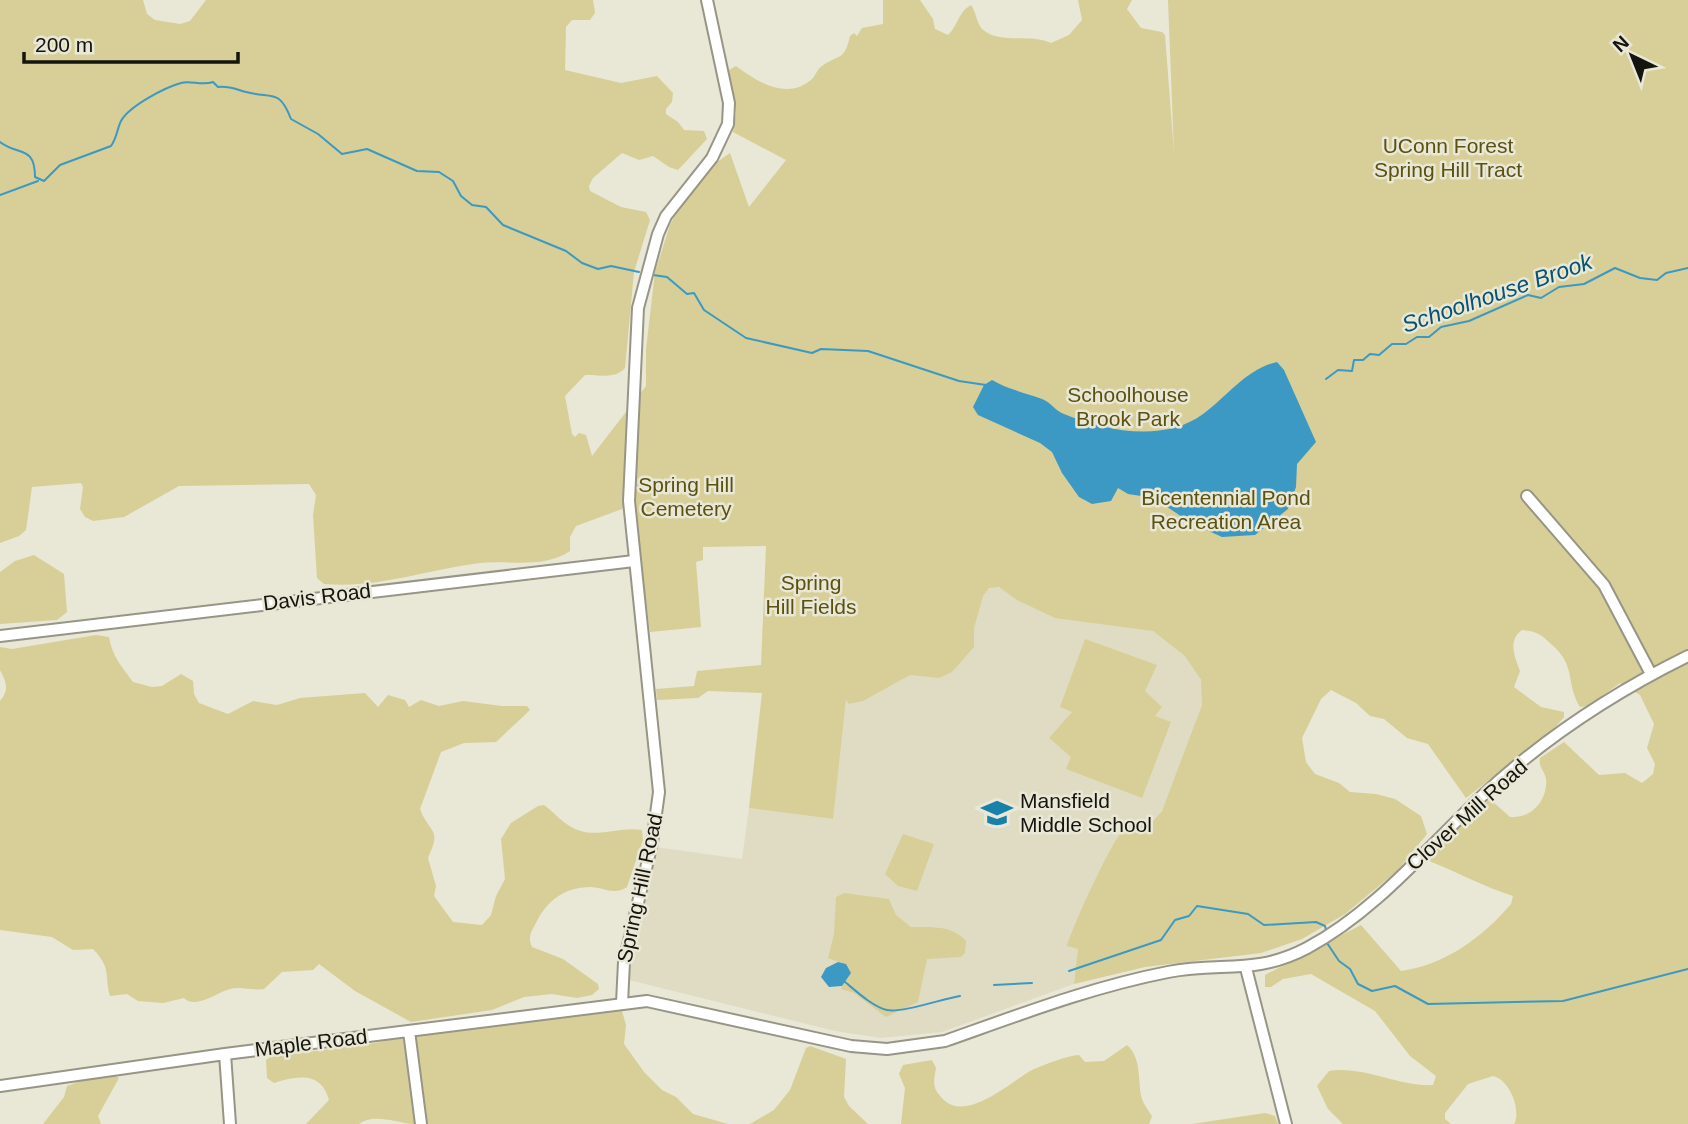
<svg xmlns="http://www.w3.org/2000/svg" width="1688" height="1124" viewBox="0 0 1688 1124" font-family="Arial,sans-serif">
  <style>
    .built { fill: #e0dcc3 }
    .green { fill: #d7cf97 }
    .water { fill: #3b99c3 }
    .lines { fill: none; stroke-linecap: round; stroke-linejoin: round }
    .stream { stroke: #3b99c3; stroke-width: 2 }
    .minor-casing { stroke: #979585; stroke-width: 14 }
    .minor { stroke: #fff; stroke-width: 10 }
    .labels { text-anchor: middle; stroke-width: 5; stroke-linejoin: round; paint-order: stroke }
    .park-label { font-size: 21px; fill: #5b5110; stroke: #e9e7d6 }
    .street-label { font-size: 21px; fill: #15140e; stroke: #e9e7d6 }
    .poi-label { font-size: 21px; fill: #15140e; stroke: #e9e7d6; text-anchor: start }
    .water-label { font-size: 23px; font-style: italic; fill: #065471; stroke: #e9e7d6 }
  </style>
  <rect width="100%" height="100%" fill="#e9e7d6"/>
  <!-- built -->
  <path class="built" d="M990 585 1153 631 1187 654 1203 685 1202 705 1167 801 1159 815 1146 825 1079 948 1074 984 942 1032 881 1038 835 1031 629 980 626 973 655 847 742 859 749 808 832 819 850 668Z"/>
  <!-- green -->
  <path class="green" d="M0 0H143L147 14 155 20 180 24 190 21 206 0H593L595 13 590 20H572L566 27 565 70 621 83 657 76 673 93 672 102 666 109V114L678 122 684 130 704 131 707 139 678 170 669 167 653 156 639 160 622 153 593 178 589 186 590 191 621 207 646 212 650 220 634 272 625 368C614 380 599 374 585 375L565 396 572 434 575 437 579 433 586 435 592 456 646 386V349L655 272 670 225 677 211 710 167 730 153 749 207 786 160 733 132 736 113 729 70 736 66C757 82 788 101 812 79 816 75 817 69 822 66 840 53 844 62 850 36L854 33 857 36 862 28 883 24V0H920L933 19 935 29 948 35C958 26 958 12 971 5 976 12 977 24 982 29 999 45 1030 33 1051 43L1069 35 1082 20 1078 0H1132L1127 9 1141 28 1162 32 1165 35 1174 153 1168 0H1688V1124H1514C1522 1110 1509 1079 1493 1076L1468 1084 1445 1113V1119L1451 1124H1343L1328 1109 1317 1086 1329 1071C1363 1065 1399 1087 1433 1085L1436 1076 1410 1056 1375 1011 1311 974 1283 979 1271 987H1265V975L1361 925 1401 971C1445 965 1483 937 1511 904L1513 896C1484 887 1457 872 1429 861L1428 856 1486 800 1492 801 1510 817C1532 819 1548 799 1546 779 1545 771 1538 767 1540 758L1564 742 1599 775 1625 773 1642 783 1653 774 1655 764 1647 748 1654 724 1640 695 1620 683 1588 706 1580 707C1565 682 1577 666 1551 644 1541 634 1536 631 1522 630 1507 641 1515 657 1520 671L1514 687 1541 707 1564 712V717L1552 731 1466 798 1428 744 1407 738 1384 719 1370 716 1356 703 1331 690 1321 699 1302 738 1306 762 1315 774 1339 783 1350 792 1376 794 1395 799 1421 816 1427 834 1397 871 1345 914 1302 939 1261 953 1145 967 1074 984 1078 949 1067 946C1072 928 1113 837 1125 828 1133 822 1141 822 1151 823L1162 811 1202 705 1201 680 1185 656 1153 631 1055 618 1017 600 999 587 989 588 983 596 974 628V647L952 672 939 678 910 675 863 701 849 704 846 700 833 819 749 808 762 693 708 691 698 698 657 700 656 689 694 686 697 671 761 665 766 546 703 547V560L696 562 701 627 650 632 632 491 622 509 576 526 570 537V551C544 569 509 560 480 563 430 569 375 589 324 584L317 578 313 515 316 495 309 484 179 486 124 517 93 521 85 517 80 509 83 487 81 483 32 487 26 530 19 536 0 543Z
    M34 555 64 574 67 612 57 620 0 624V572L15 561Z
    M96 635 109 637C112 656 122 667 133 682L152 687 162 686 181 674 193 681 194 694 199 703 228 714 253 701 277 705 300 698 365 693 378 707 388 695 405 700 409 707 421 700 439 706 463 701 502 706H527L530 710 496 742 464 743 441 752 420 809C430 835 442 827 428 858L436 886 434 896 453 922 482 925 491 915 496 896 505 879 501 839 511 823 538 806 544 805C555 813 562 823 575 829 596 839 620 826 642 830L643 840 627 887C613 896 604 887 590 887 565 887 547 901 537 921 532 931 527 936 532 947L563 959 598 984 599 989 592 995 577 998 552 994 524 997 492 1010 411 1022 355 991 319 964 313 970 282 972 264 989C253 991 240 986 230 989 217 992 196 1010 184 998L163 1003 138 1001 127 994 110 996C104 974 112 969 93 949L73 950 52 937 0 930V701C10 689 6 682 0 670 0 665 0 653 0 647L12 649Z
    M1085 639 1157 665 1145 691 1162 707 1155 716 1171 722 1142 798 1066 769 1071 757 1049 738 1072 712 1060 707Z
    M903 834 934 844 917 891 898 886 885 874Z
    M844 893 889 899 896 915 911 927C930 927 953 925 966 941L965 953 961 957 927 959 918 1002 886 1017 854 993 841 989 848 973 842 963 828 958 834 934 836 897Z
    M622 1011 626 1025 624 1044 644 1072 662 1090 676 1097 693 1114 728 1124H412C396 1122 372 1113 359 1124H306L329 1100C321 1071 297 1076 274 1083L267 1078 266 1060 270 1057 375 1043 408 1035Z
    M1127 1045C1141 1057 1138 1079 1141 1095 1142 1102 1148 1110 1152 1116L1149 1124H901L905 1088 899 1074 903 1065 932 1060 936 1068C933 1084 932 1089 945 1101 967 1120 1008 1085 1027 1073 1036 1067 1069 1055 1079 1055L1085 1062 1104 1061Z
    M810 1046 846 1059 844 1097 849 1106 868 1124H750L774 1110 790 1090 806 1048Z
    M115 1075 119 1078 98 1116 101 1124H43L64 1097 67 1086 92 1077Z
    M1265 1113 1275 1116 1278 1124H1192Z"/>
  <!-- water -->
  <path class="water" d="M1277 362 1284 370 1316 442 1297 464 1296 487 1288 509 1255 535 1222 537 1191 523 1154 498 1128 494 1118 488 1111 501 1092 504 1079 497 1062 473 1052 452 1040 443 978 415 973 407 984 385 992 380C1007 389 1026 393 1042 399 1051 402 1055 411 1064 414 1105 431 1164 443 1203 414 1228 396 1246 369 1277 362Z
    M838 962 846 964 851 973 842 986 829 987 821 977 826 968Z"/>
  <g class="lines">
    <!-- stream -->
    <path class="stream" d="M0 142C18 156 35 145 35 177L44 181 60 165 111 146C117 138 117 129 121 121 129 106 166 87 181 83 190 80 202 86 213 82L218 87C230 86 235 89 246 92 272 99 279 88 291 119L318 134 342 154 367 149 417 171 439 172 453 181 461 196 472 205 486 207 503 225 566 251 582 263 598 269 611 266 639 272
      M0 195 38 181
      M653 275 667 277 687 294 694 293 704 310 746 338 812 353 821 349 868 351 959 381 986 385
      M1326 379 1338 370 1352 371 1354 360H1363L1370 354 1379 355 1392 344H1406L1417 337H1429L1441 327 1469 321 1528 295 1541 298 1559 287 1584 284 1615 268 1640 278 1657 280 1666 273 1688 268
      M1327 943 1339 961 1350 969 1358 984 1372 991 1395 986 1428 1004 1563 1001 1688 969
      M1069 971 1161 940 1175 920 1189 916 1197 906 1248 914 1264 925 1316 922 1325 926 1326 930
      M845 982C856 991 873 1007 887 1010 902 1013 942 999 960 996
      M994 985 1032 983"/>
    <defs>
      <path id="minor" d="M1527 496 1604 585 1651 674
        M0 636 634 561
        M1246 968 1286 1124
        M622 1003 624 962 652 843 659 792 629 501 638 308 658 234 666 216 712 158 728 124 729 103 707 0
        M409 1031 421 1124
        M225 1054 230 1124
        M0 1086 225 1054 647 1001 851 1046 887 1049 945 1041C1019 1015 1091 987 1168 972 1220 961 1254 976 1307 948 1375 912 1427 848 1482 796 1542 740 1615 692 1688 656"/>
    </defs>
    <!-- minor casing -->
    <use href="#minor" class="minor-casing"/>
    <!-- minor -->
    <use href="#minor" class="minor"/>
  </g>
  <!-- icons -->
  <defs>
    <symbol id="school-bare" viewBox="-9 -9 18 18"><path d="M0-5L7-2L0 1L-7-2ZM-4 1L0 2.5L4 1V4Q0 6-4 4Z" fill="#1881aa" stroke="#e9e7d6" stroke-width="2.5" paint-order="stroke"/></symbol>
  </defs>
  <g fill-rule="evenodd">
    <use href="#school-bare" x="975" y="791" width="44" height="44"/>
  </g>
  <g class="labels">
    <!-- park labels -->
    <g class="park-label">
      <text x="1448" y="153">UConn Forest<tspan x="1448" dy="24">Spring Hill Tract</tspan></text>
      <text x="1128" y="402">Schoolhouse<tspan x="1128" dy="24">Brook Park</tspan></text>
      <text x="686" y="492">Spring Hill<tspan x="686" dy="24">Cemetery</tspan></text>
      <text x="1226" y="505">Bicentennial Pond<tspan x="1226" dy="24">Recreation Area</tspan></text>
      <text x="811" y="590">Spring<tspan x="811" dy="24">Hill Fields</tspan></text>
    </g>
    <!-- street labels -->
    <g class="street-label">
      <text transform="translate(317 597) rotate(-7)" y="7">Davis Road</text>
      <text transform="translate(1467 815) rotate(-42)" y="7">Clover Mill Road</text>
      <text transform="translate(640 888) rotate(-78)" y="7">Spring Hill Road</text>
      <text transform="translate(311 1043) rotate(-7)" y="7">Maple Road</text>
    </g>
    <!-- poi labels -->
    <g class="poi-label">
      <text x="1020" y="808">Mansfield<tspan x="1020" dy="24">Middle School</tspan></text>
    </g>
    <!-- water labels -->
    <g class="water-label">
      <text transform="translate(1497 293) rotate(-19)" y="8">Schoolhouse Brook</text>
    </g>
  </g>
  <!-- north arrow -->
  <g transform="translate(1632 56) rotate(317)" stroke="#e9e7d6" stroke-width="5" paint-order="stroke">
  <path d="M0-5L12 26L0 18L-12 26Z" fill="#15140e"/>
  <text y="-10" font-size="19" font-weight="bold" text-anchor="middle" fill="#15140e">N</text>
  </g>
  <!-- scale -->
  <path d="M24 52v10h214v-10" fill="none" stroke="#15140e" stroke-width="3.5"/>
  <text x="35" y="52" font-size="21" fill="#15140e" stroke="#e9e7d6" stroke-width="5" paint-order="stroke">200 m</text>
</svg>
